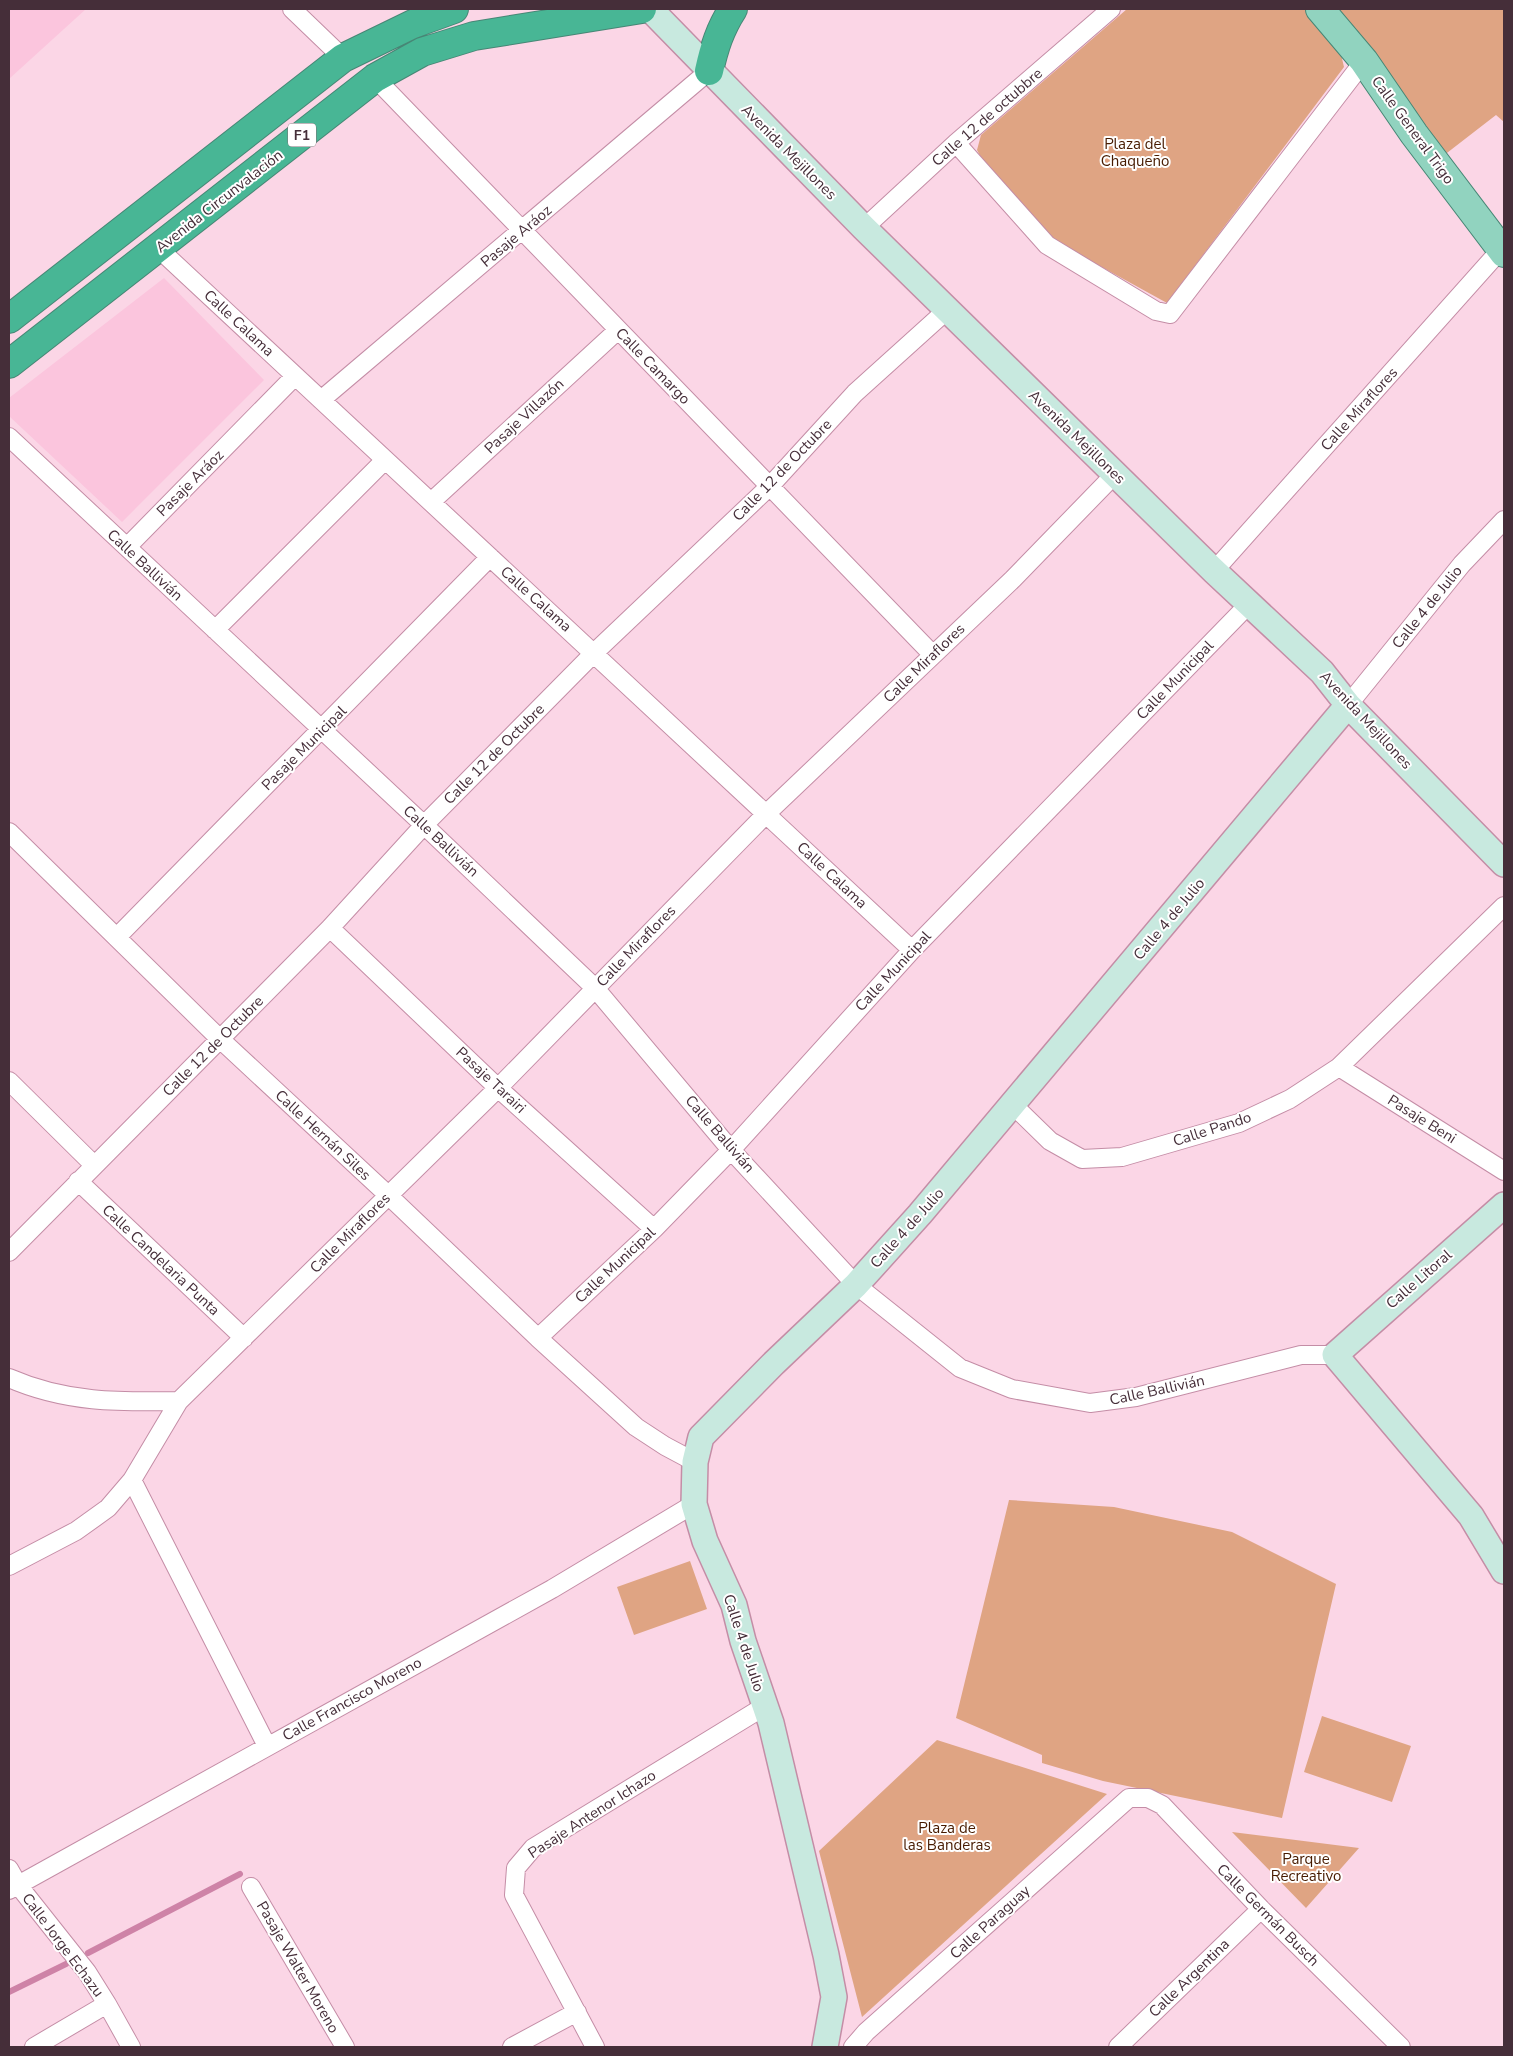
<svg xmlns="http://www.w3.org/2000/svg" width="1513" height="2056" viewBox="0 0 1513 2056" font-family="'Nunito Sans',sans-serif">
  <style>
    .built { fill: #fbc5dd }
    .green { fill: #dfa483 }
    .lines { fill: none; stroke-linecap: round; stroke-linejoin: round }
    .stream { stroke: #ce83a7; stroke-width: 6 }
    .street-casing { stroke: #c48da6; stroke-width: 20 }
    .secondary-casing { stroke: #c48da6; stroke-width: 28 }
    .primary-casing { stroke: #478675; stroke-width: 30 }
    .highway-casing { stroke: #478675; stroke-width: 30 }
    .street { stroke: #fff; stroke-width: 18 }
    .secondary { stroke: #c8e9df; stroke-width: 25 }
    .primary { stroke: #91d3bf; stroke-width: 28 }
    .highway { stroke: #48b695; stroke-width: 28 }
    .labels { text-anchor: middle; stroke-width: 4; stroke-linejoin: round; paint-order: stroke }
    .shield { fill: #fff; stroke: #7d6d74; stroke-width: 1 }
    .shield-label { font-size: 14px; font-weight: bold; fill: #452e39 }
    .street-label { font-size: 15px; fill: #452e39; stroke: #fff }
    .park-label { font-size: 15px; fill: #471b00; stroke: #fff }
  </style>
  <rect width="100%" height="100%" fill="#fbd6e6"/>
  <!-- built -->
  <path class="built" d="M9 9H86L9 79Z
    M164 278 264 380 122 522 9 416V398Z"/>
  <!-- green -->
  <path class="green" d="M1127 9H1306L1340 50 1344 67 1167 303 1058 243 984 163 977 150 981 135Z
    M1331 9H1504V122L1496 115 1443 156Z
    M1009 1500 1114 1507 1232 1532 1336 1584 1282 1818 1103 1781 1042 1763V1755L956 1718Z
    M690 1561 707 1609 634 1635 617 1587Z
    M1322 1716 1411 1746 1392 1802 1304 1772Z
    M937 1740 1107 1794 862 2017 819 1851Z
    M1232 1832 1359 1848 1306 1908Z"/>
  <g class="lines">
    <!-- stream -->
    <path class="stream" d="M88 1953 240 1874
      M9 1992 66 1964"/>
    <defs>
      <path id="street" d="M292 9 343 58
        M375 78 933 655
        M956 143 1047 245 1156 311 1170 314 1364 61
        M864 228 956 143 1111 9
        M159 249 912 950
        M321 400 709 71
        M9 437 424 825 595 988 731 1150 856 1285 960 1368 1012 1389 1090 1403 1136 1397 1301 1355H1335
        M431 502 618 330
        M127 547 295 376
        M1214 571 1504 246
        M215 630 385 460
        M1348 705 1462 564 1504 520
        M9 832 220 1039 388 1195 538 1338 636 1427 665 1446 695 1462
        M330 928 498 1088 654 1229
        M117 937 490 557
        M1339 1067 1504 1171
        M9 1081 94 1165
        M1013 1105 1050 1141 1082 1159 1122 1157 1239 1123 1290 1099 1339 1067 1504 906
        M78 1181 244 1338
        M9 1252 330 928 424 825 595 652 770 486 855 393 947 310
        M538 1338 654 1229 731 1150 912 950 1249 604
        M9 1378C66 1403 119 1402 179 1401
        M132 1480 267 1746
        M9 1566 76 1531 108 1508 132 1480 179 1401 498 1088 766 814 1013 579 1115 474
        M9 1869 18 1885 87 1972 107 2004 131 2047
        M251 1887 345 2047
        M9 1890 552 1589 694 1504
        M34 2047 107 2004
        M512 2047 577 2012
        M595 2047 514 1895 516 1868 533 1848 765 1706
        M853 2047 866 2032 1129 1798H1148L1162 1805 1261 1909 1401 2047
        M1118 2047 1261 1909"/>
      <path id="secondary" d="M650 9 864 228 1214 571 1322 672 1348 705 1504 864
        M1504 1205 1335 1355 1471 1516 1504 1571
        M825 2047 834 1997 826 1955 771 1723 743 1641 734 1605 705 1541 694 1504 695 1462 701 1437 774 1363 856 1285 920 1214 1348 705"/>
      <path id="primary" d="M1320 9 1364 61 1414 134 1504 253"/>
      <path id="highway" d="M709 71C714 48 720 29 733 9
        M9 319 343 58 413 24 454 9
        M9 364 375 78 422 52 474 36 642 9"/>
    </defs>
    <!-- street casing -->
    <use href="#street" class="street-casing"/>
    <!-- secondary casing -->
    <use href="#secondary" class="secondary-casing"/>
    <!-- primary casing -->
    <use href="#primary" class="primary-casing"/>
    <!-- highway casing -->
    <use href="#highway" class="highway-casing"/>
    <!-- street -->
    <use href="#street" class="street"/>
    <!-- secondary -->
    <use href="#secondary" class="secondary"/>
    <!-- primary -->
    <use href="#primary" class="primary"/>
    <!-- highway -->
    <use href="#highway" class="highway"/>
  </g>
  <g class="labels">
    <!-- shield labels -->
    <rect class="shield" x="288" y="123.5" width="28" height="23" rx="4"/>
    <g class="shield-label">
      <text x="302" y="140">F1</text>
    </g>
    <!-- street labels -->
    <g class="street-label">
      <text transform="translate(987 117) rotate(-41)" y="5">Calle 12 de octubbre</text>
      <text transform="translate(1413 130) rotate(54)" y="5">Calle General Trigo</text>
      <text transform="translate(789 152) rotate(45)" y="5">Avenida Mejillones</text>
      <text transform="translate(219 201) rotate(-38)" y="5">Avenida Circunvalación</text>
      <text transform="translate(516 236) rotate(-40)" y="5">Pasaje Aráoz</text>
      <text transform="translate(239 323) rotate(43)" y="5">Calle Calama</text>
      <text transform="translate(653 366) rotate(46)" y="5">Calle Camargo</text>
      <text transform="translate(1359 409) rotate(-48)" y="5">Calle Miraflores</text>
      <text transform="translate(524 416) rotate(-43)" y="5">Pasaje Villazón</text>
      <text transform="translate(1077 437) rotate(44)" y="5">Avenida Mejillones</text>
      <text transform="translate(782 470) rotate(-46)" y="5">Calle 12 de Octubre</text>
      <text transform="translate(190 483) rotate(-45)" y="5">Pasaje Aráoz</text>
      <text transform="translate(145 565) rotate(43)" y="5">Calle Ballivián</text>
      <text transform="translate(536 599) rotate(42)" y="5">Calle Calama</text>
      <text transform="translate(1427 607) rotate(-51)" y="5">Calle 4 de Julio</text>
      <text transform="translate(924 663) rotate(-44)" y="5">Calle Miraflores</text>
      <text transform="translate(1175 680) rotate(-46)" y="5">Calle Municipal</text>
      <text transform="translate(1366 720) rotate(47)" y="5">Avenida Mejillones</text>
      <text transform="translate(304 748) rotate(-45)" y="5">Pasaje Municipal</text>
      <text transform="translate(494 754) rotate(-45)" y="5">Calle 12 de Octubre</text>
      <text transform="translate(441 841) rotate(43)" y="5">Calle Ballivián</text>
      <text transform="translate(832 875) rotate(43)" y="5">Calle Calama</text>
      <text transform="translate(1169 919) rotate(-50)" y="5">Calle 4 de Julio</text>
      <text transform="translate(636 946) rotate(-46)" y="5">Calle Miraflores</text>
      <text transform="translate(893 971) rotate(-47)" y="5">Calle Municipal</text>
      <text transform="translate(213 1046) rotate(-45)" y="5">Calle 12 de Octubre</text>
      <text transform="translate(491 1080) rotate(43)" y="5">Pasaje Tarairi</text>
      <text transform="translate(1422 1119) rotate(32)" y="5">Pasaje Beni</text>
      <text transform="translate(1212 1129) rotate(-18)" y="5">Calle Pando</text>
      <text transform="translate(720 1134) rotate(49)" y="5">Calle Ballivián</text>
      <text transform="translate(323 1135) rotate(43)" y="5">Calle Hernán Siles</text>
      <text transform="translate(907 1228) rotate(-48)" y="5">Calle 4 de Julio</text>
      <text transform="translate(350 1233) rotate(-45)" y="5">Calle Miraflores</text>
      <text transform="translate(161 1260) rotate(43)" y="5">Calle Candelaria Punta</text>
      <text transform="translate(615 1265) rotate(-43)" y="5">Calle Municipal</text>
      <text transform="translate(1419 1279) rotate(-41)" y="5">Calle Litoral</text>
      <text transform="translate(1157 1390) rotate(-12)" y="5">Calle Ballivián</text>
      <text transform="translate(744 1643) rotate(72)" y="5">Calle 4 de Julio</text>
      <text transform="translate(352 1699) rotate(-29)" y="5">Calle Francisco Moreno</text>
      <text transform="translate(592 1814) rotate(-33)" y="5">Pasaje Antenor Ichazo</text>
      <text transform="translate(1268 1915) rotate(45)" y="5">Calle Germán Busch</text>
      <text transform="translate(990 1922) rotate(-42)" y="5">Calle Paraguay</text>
      <text transform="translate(63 1945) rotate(53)" y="5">Calle Jorge Echazu</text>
      <text transform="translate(298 1967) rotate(60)" y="5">Pasaje Walter Moreno</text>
      <text transform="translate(1189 1978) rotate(-44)" y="5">Calle Argentina</text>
    </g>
    <!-- park labels -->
    <g class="park-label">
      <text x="1135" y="149">Plaza del<tspan x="1135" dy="17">Chaqueño</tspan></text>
      <text x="947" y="1833">Plaza de<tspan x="947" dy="17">las Banderas</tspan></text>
      <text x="1306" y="1864">Parque<tspan x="1306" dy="17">Recreativo</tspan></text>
    </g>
  </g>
  <!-- border -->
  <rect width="1513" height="2056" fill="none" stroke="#452e39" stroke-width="20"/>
</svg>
